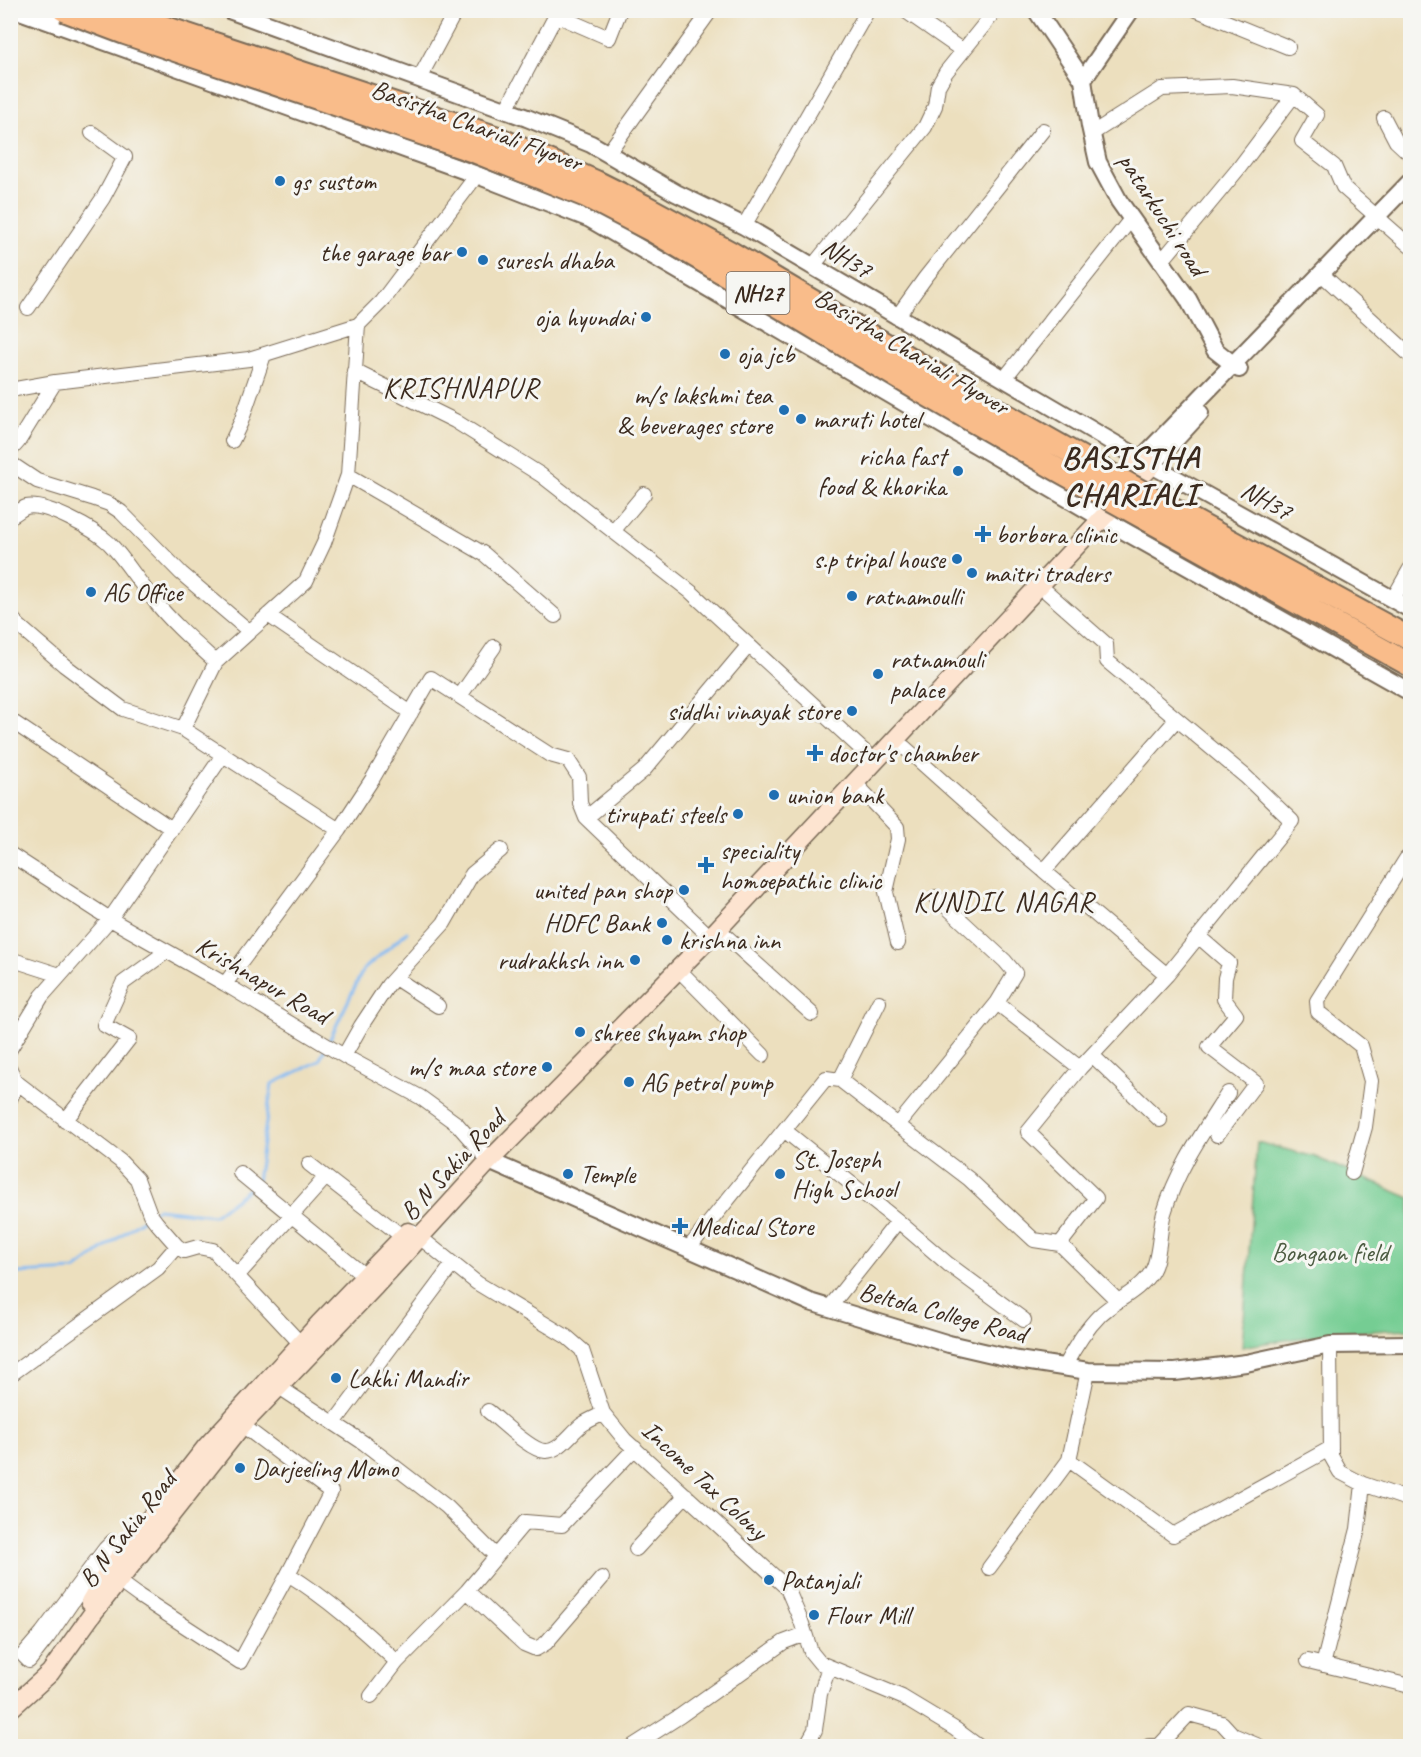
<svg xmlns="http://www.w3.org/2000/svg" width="1421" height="1757" viewBox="0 0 1421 1757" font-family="Caveat,sans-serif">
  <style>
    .green { fill: #74cd93; stroke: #587c58; stroke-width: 1.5 }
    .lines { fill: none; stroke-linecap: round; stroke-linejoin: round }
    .stream { stroke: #83baf3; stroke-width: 3 }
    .minor-casing { stroke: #796956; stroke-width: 16 }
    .tertiary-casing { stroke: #796956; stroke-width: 20 }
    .secondary-casing { stroke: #796956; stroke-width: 21 }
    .minor { stroke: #fff; stroke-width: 14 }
    .tertiary { stroke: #fff; stroke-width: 16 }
    .secondary { stroke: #fde4d0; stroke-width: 18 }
    .trunk-bridge-casing { stroke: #796956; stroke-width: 26; stroke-linecap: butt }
    .trunk-bridge { stroke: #f9bc8a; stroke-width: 22 }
    .poi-dot { fill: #1f6fb2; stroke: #f6f6f2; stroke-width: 2 }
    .labels { text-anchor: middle; stroke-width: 6; stroke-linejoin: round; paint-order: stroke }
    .shield { fill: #f6f6f2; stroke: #73675e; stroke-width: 1.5 }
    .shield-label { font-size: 24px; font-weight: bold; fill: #3b2a1e }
    .street-label { font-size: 26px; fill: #3b2a1e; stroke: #f6f6f2 }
    .poi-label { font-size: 26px; fill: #3b2a1e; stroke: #f6f6f2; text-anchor: start }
    .park-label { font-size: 26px; fill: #4c5b41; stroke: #f6f6f2 }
    .quarter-label { font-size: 28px; letter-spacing: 1.5px; fill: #3b2a1e; stroke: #f6f6f2 }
    .district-label { font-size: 32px; font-weight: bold; letter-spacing: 1.5px; fill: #3b2a1e; stroke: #f6f6f2 }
  </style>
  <rect width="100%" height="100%" fill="#f6f6f2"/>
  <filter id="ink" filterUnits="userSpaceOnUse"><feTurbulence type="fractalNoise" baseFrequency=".0167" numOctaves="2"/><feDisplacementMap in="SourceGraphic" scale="12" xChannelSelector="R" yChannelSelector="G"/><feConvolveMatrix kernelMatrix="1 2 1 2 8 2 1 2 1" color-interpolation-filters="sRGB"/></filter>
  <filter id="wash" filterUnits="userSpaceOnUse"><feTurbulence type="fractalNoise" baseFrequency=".008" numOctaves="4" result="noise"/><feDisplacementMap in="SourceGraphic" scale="24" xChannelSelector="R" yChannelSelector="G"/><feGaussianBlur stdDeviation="1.35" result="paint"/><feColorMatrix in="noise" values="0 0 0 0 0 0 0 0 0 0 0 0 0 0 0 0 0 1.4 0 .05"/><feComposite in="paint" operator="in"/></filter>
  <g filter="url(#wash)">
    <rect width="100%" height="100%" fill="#ecdfbe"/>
    <!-- green -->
    <path class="green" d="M1257 1142 1315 1157 1410 1198V1329C1353 1331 1298 1337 1242 1347Z"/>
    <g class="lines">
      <!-- stream -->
      <path class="stream" d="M328 1043 363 970 407 932
        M257 1181 272 1084 319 1061 325 1049
        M153 1212 157 1209 214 1215 250 1188
        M10 1277 18 1273 75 1270 147 1216"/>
    </g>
  </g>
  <g filter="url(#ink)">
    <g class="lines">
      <defs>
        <path id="minor" d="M904 10 963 51
          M1197 10 1288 47
          M419 79 456 10
          M1294 95 1317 115 1302 141 1334 166 1343 187 1410 246
          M506 110 556 15 609 38 620 10
          M1384 118 1396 141 1410 154
          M1091 134 1162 89 1232 86 1294 95 1239 168 1161 262
          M608 153 711 10
          M744 226 868 10
          M812 267 925 127 935 106 938 86 946 72 996 10
          M1327 279 1410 355
          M28 308 103 198 125 157 92 133
          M897 317 925 278 1043 130
          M354 371 455 421 541 475 691 592 868 755
          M1004 379 1131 219
          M10 390 55 382 249 359 358 325
          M232 441 241 422 264 355
          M10 451 18 442 55 382
          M10 463 37 481 92 498 109 504 121 512 181 573 249 631
          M348 475 484 554 555 616
          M10 517C15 514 21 509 26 507 45 502 95 530 109 543 126 560 138 582 154 600 172 623 194 642 216 662
          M614 530 644 494
          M1039 585 1106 644 1107 661 1245 776 1292 821 1167 975 1080 1068 1028 1132 1096 1198 1060 1244
          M1393 599 1410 569
          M268 615 411 713
          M10 616 19 626 64 665 123 709 183 729 339 830
          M460 696 494 647
          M10 720 172 829
          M183 729 216 662 306 581 324 543 348 475 358 325 381 302 477 175
          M904 747 1018 849 1167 975
          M855 783 897 827 898 839 886 892 898 943
          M586 818 644 770 749 645
          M10 854 110 919 225 984 344 1056 420 1097 457 1124 484 1155
          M1044 871 1176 720
          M936 897 1005 961 1015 973 997 1003
          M718 929 812 1014
          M1198 936 1229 963 1225 978 1224 999 1236 1015 1209 1047 1256 1083 1217 1135
          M10 959 60 975
          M678 969 763 1055
          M395 978 438 1006
          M225 984 339 830 373 778 431 678 550 755 568 760 579 777 580 803 586 818 704 931
          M879 1002 840 1080 898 1125 997 1003 1080 1068
          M10 1049 42 996 110 919 223 755
          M1092 1055 1160 1120
          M344 1056 361 1026 388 985 444 923 472 874 501 850
          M10 1069C15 1080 17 1087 10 1099
          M15 1081 120 1161 137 1179 150 1214 156 1222 177 1246 184 1251 198 1247 213 1250 301 1344
          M65 1121 129 1039 104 1025 123 983 166 952
          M898 1125 969 1179 1034 1240 1060 1244 1118 1301
          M784 1130 898 1221 948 1264 1024 1320
          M309 1164 403 1237
          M240 1173 365 1276
          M1352 1173 1365 1127 1371 1081 1361 1046 1318 1012 1317 1001 1406 859 1410 856
          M412 1231 477 1283 567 1337 582 1350 603 1413 625 1440 787 1588 801 1621 811 1652 820 1663 902 1697 955 1729 978 1746
          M688 1249 826 1078 840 1080
          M238 1275 326 1177
          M829 1308 898 1221
          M1330 1345 1331 1456 1340 1472 1363 1484 1410 1500
          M1064 1367C1074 1348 1084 1331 1100 1315 1116 1300 1140 1291 1152 1271 1160 1257 1159 1230 1164 1213 1177 1169 1204 1131 1228 1093
          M1088 1371 1069 1460 1173 1535 1331 1448
          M10 1375 158 1268 177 1246
          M273 1383 364 1443 447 1507 496 1556
          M488 1411C500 1420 531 1451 545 1451 560 1452 572 1431 583 1424 589 1420 597 1417 603 1413
          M334 1423 453 1264
          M242 1425 331 1492 288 1574C328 1599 362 1629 397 1662
          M636 1549 686 1495
          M119 1559 105 1554 48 1637 29 1661 23 1655 42 1633 105 1549 113 1541 117 1549 124 1552
          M989 1568 1069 1460
          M113 1577 139 1596 240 1662 288 1574
          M467 1591 524 1644 536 1649 546 1643 602 1578
          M1308 1661 1410 1686
          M1323 1665 1358 1529 1363 1484
          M371 1696 397 1662 467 1591 525 1522 562 1525 635 1448
          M633 1746 680 1716 784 1642 805 1634
          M806 1746 815 1730 820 1694 829 1667
          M1149 1746H1159L1189 1714 1222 1723 1233 1735 1259 1746"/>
        <path id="tertiary" d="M17 10 477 175 590 219 1103 519 1410 692
          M229 10 527 118 591 144 676 193 744 226 1141 459 1410 609
          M1036 10 1083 80 1090 126 1098 162 1119 201 1188 299 1215 350 1239 369
          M1083 80 1131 10
          M1141 459 1410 182
          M1152 465 1200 413
          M484 1155 489 1161 810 1302 949 1344 1018 1360 1088 1371 1175 1372 1246 1363 1330 1345 1410 1344"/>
        <path id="secondary" d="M1119 484 1141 459
          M90 1602 108 1572 207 1446 319 1324 408 1232
          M10 1709 50 1673 93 1613 242 1425 375 1286 489 1161 718 929 1152 465"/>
      </defs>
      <!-- minor casing -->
      <use href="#minor" class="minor-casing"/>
      <!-- tertiary casing -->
      <use href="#tertiary" class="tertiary-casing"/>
      <!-- secondary casing -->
      <use href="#secondary" class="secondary-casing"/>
      <!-- minor -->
      <use href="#minor" class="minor"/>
      <!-- tertiary -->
      <use href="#tertiary" class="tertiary"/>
      <!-- secondary -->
      <use href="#secondary" class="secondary"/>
      <defs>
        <path id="trunk-bridge" d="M64 10 125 33 474 151 586 196 655 232 926 394 1058 470 1410 665
          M112 10 495 137 596 182 644 206 731 253 986 404 1188 518 1410 639"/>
      </defs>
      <!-- trunk-bridge casing -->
      <use href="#trunk-bridge" class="trunk-bridge-casing"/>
      <!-- trunk-bridge -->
      <use href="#trunk-bridge" class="trunk-bridge"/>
    </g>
  </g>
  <!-- markers -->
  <g class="poi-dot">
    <circle cx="280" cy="181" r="6"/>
    <circle cx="462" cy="252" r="6"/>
    <circle cx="483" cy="260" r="6"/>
    <circle cx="646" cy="317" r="6"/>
    <circle cx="725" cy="354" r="6"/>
    <circle cx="784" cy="410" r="6"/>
    <circle cx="801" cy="419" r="6"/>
    <circle cx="958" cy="471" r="6"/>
    <path d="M980 525h6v6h6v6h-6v6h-6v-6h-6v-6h6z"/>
    <circle cx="957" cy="559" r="6"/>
    <circle cx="972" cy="573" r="6"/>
    <circle cx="91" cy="592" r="6"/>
    <circle cx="852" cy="596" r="6"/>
    <circle cx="878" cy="674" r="6"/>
    <circle cx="852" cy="711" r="6"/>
    <path d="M812 744h6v6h6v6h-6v6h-6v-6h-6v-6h6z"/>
    <circle cx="774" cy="795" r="6"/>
    <circle cx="738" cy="814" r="6"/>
    <path d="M703 856h6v6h6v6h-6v6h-6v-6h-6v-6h6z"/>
    <circle cx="684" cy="890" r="6"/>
    <circle cx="662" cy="923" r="6"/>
    <circle cx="667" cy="940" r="6"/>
    <circle cx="635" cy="960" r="6"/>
    <circle cx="580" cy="1032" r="6"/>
    <circle cx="547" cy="1067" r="6"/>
    <circle cx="629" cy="1082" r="6"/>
    <circle cx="568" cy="1174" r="6"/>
    <circle cx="780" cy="1174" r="6"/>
    <path d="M677 1217h6v6h6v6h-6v6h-6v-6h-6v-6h6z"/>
    <circle cx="336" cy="1378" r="6"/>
    <circle cx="240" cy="1468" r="6"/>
    <circle cx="769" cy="1580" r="6"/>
    <circle cx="814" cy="1615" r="6"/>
  </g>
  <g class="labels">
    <!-- shield labels -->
    <rect class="shield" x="726.5" y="272" width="63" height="42" rx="4.5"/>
    <g class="shield-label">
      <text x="758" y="301">NH27</text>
    </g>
    <!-- street labels -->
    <g class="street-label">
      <text transform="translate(477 125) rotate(20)" y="9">Basistha Chariali Flyover</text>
      <text transform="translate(1163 214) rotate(57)" y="9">patarkuchi road</text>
      <text transform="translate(847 258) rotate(31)" y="9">NH37</text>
      <text transform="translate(912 351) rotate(31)" y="9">Basistha Chariali Flyover</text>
      <text transform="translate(1267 500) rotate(29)" y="9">NH37</text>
      <text transform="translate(263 980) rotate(30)" y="9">Krishnapur Road</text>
      <text transform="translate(452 1165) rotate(-47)" y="9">B N Sakia Road</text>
      <text transform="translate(943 1312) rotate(15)" y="9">Beltola College Road</text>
      <text transform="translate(705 1480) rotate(43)" y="9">Income Tax Colony</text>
      <text transform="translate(127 1529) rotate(-52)" y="9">B N Sakia Road</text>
    </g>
    <!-- poi labels -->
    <g class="poi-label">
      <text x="292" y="190">gs sustom</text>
      <text x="450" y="261" text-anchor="end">the garage bar</text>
      <text x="495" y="269">suresh dhaba</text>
      <text x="634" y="326" text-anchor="end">oja hyundai</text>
      <text x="737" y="363">oja jcb</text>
      <text x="772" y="404" text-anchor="end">m/s lakshmi tea<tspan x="772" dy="30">&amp; beverages store</tspan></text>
      <text x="813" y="428">maruti hotel</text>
      <text x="946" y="465" text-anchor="end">richa fast<tspan x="946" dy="30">food &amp; khorika</tspan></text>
      <text x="996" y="543">borbora clinic</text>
      <text x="945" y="568" text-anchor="end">s.p tripal house</text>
      <text x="984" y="582">maitri traders</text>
      <text x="103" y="601">AG Office</text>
      <text x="864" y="605">ratnamoulli</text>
      <text x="890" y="668">ratnamouli<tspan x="890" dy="30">palace</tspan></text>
      <text x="840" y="720" text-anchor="end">siddhi vinayak store</text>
      <text x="828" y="762">doctor's chamber</text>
      <text x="786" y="804">union bank</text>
      <text x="726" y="823" text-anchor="end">tirupati steels</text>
      <text x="720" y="859">speciality<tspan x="720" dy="30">homoepathic clinic</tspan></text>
      <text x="672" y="899" text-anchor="end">united pan shop</text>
      <text x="650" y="932" text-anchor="end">HDFC Bank</text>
      <text x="679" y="949">krishna inn</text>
      <text x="623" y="969" text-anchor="end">rudrakhsh inn</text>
      <text x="592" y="1041">shree shyam shop</text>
      <text x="535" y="1076" text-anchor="end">m/s maa store</text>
      <text x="641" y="1091">AG petrol pump</text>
      <text x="792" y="1168">St. Joseph<tspan x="792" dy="30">High School</tspan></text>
      <text x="580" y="1183">Temple</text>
      <text x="692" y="1235">Medical Store</text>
      <text x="348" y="1387">Lakhi Mandir</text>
      <text x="252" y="1477">Darjeeling Momo</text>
      <text x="781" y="1589">Patanjali</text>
      <text x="826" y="1624">Flour Mill</text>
    </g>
    <!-- park labels -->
    <g class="park-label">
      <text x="1330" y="1261">Bongaon field</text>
    </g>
    <!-- quarter labels -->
    <g class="quarter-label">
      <text x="461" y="397">KRISHNAPUR</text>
      <text x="1004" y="911">KUNDIL NAGAR</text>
    </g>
    <!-- district labels -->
    <g class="district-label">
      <text x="1131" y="468">BASISTHA<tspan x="1131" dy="37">CHARIALI</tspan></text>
    </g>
  </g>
  <!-- margin -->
  <rect width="1421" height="1757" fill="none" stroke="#f6f6f2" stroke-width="36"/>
</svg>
